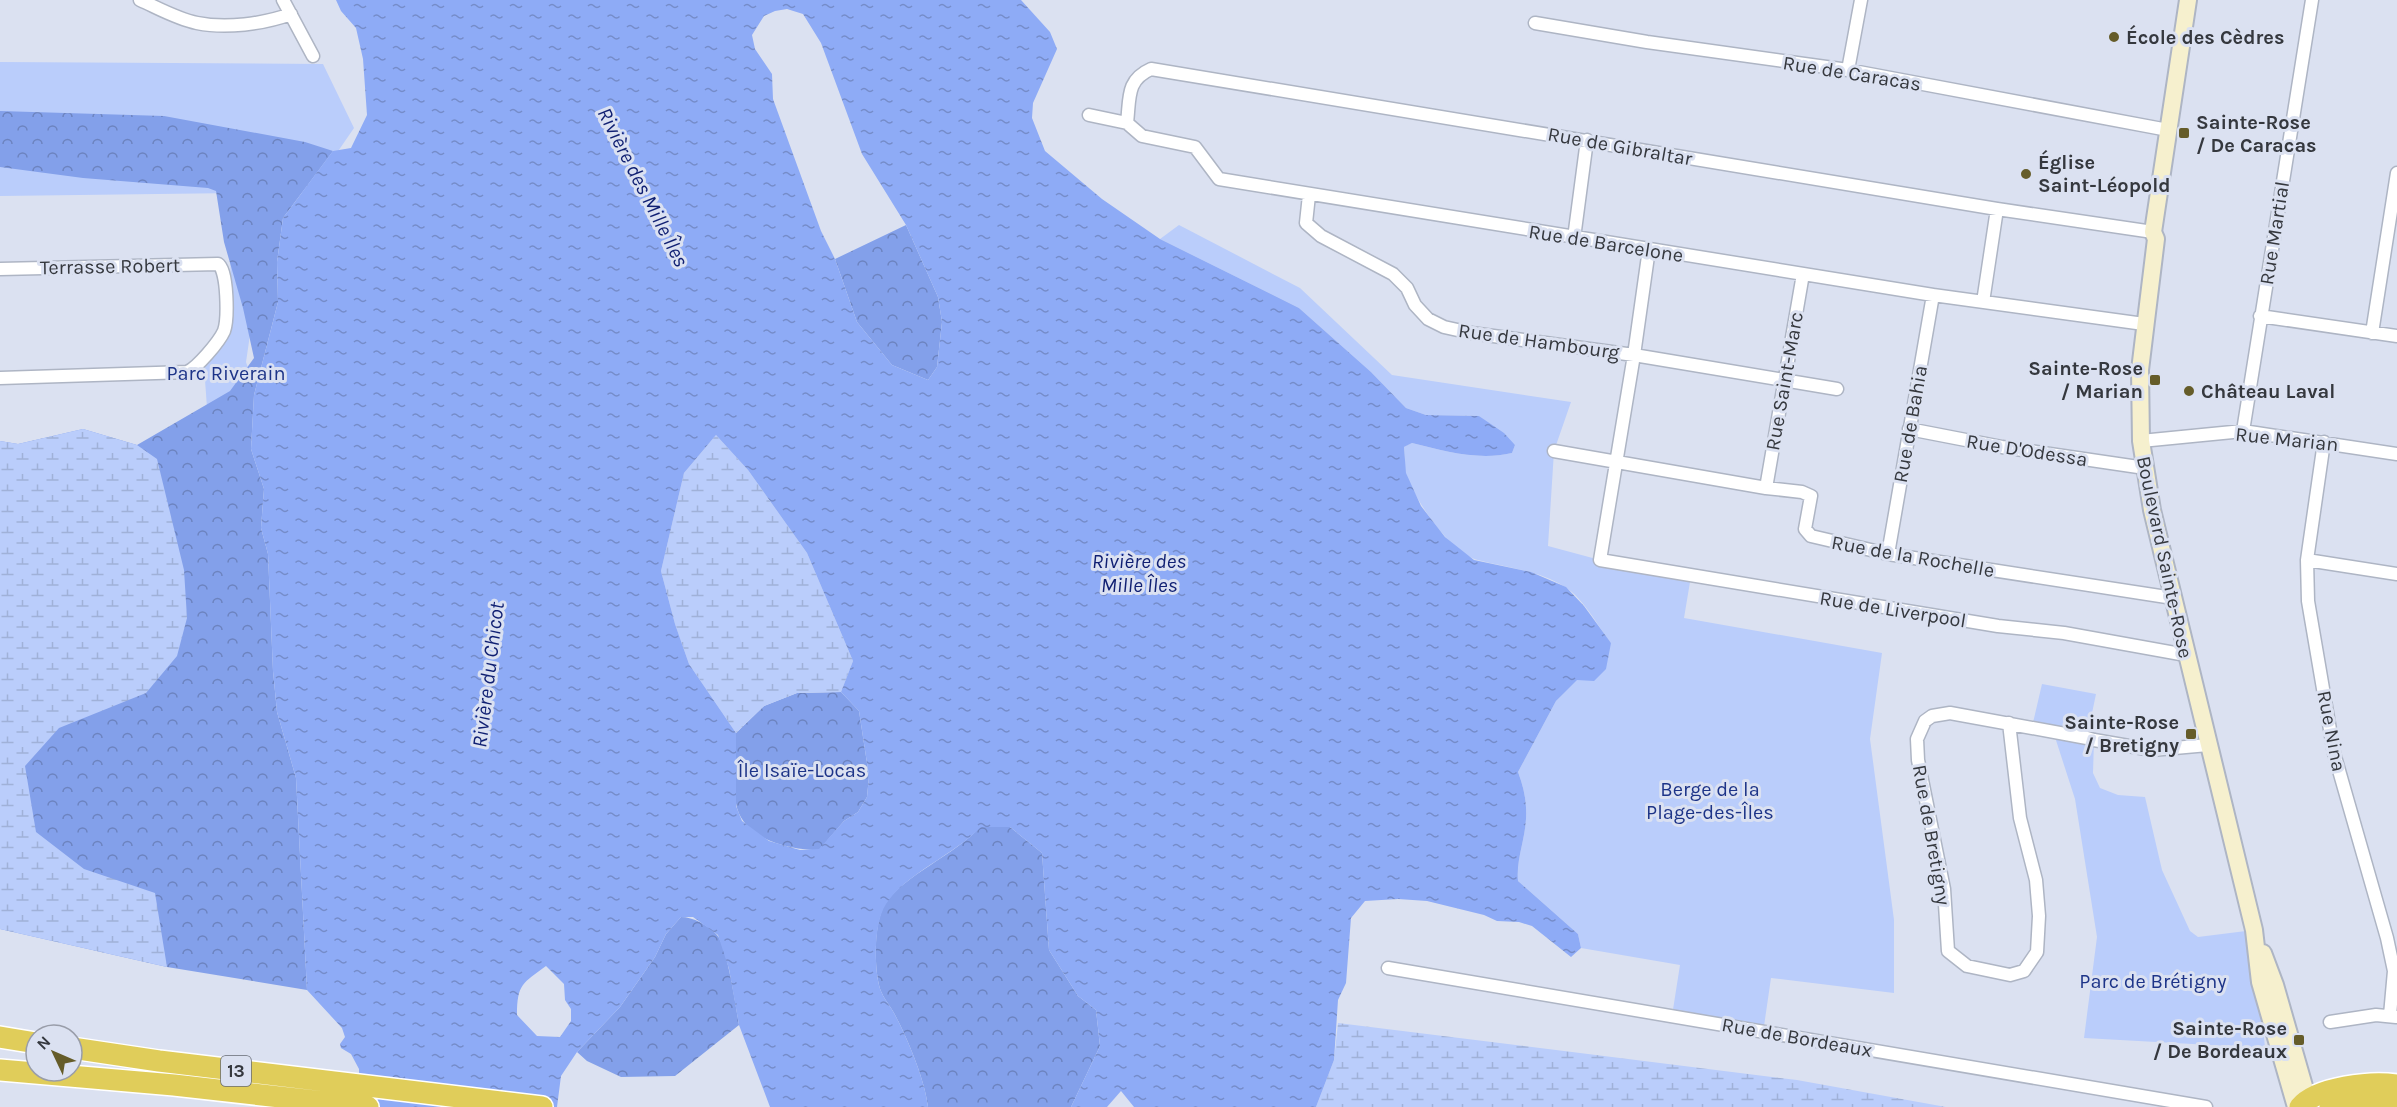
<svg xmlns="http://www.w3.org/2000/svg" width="2397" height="1107" viewBox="0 0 2397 1107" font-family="Karla,sans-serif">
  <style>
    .green { fill: #bacdfb }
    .forest { fill: url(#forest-crowns) }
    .wetland { fill: url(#wetland-marsh) }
    .water { fill: url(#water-ripples); fill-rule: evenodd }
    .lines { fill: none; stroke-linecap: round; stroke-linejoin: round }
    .street-casing { stroke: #aeb5c4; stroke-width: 15 }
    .secondary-casing { stroke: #aeb5c4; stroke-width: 20 }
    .highway-casing { stroke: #fff; stroke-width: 24 }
    .street { stroke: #fff; stroke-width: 12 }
    .secondary { stroke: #f6f0ce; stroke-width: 16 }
    .highway { stroke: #e0cd5a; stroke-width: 21 }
    .poi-dot { fill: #655c29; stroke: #dbe1f1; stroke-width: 2 }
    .labels { text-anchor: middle; stroke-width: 6; stroke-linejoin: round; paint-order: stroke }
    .shield { fill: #dbe1f1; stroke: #676b74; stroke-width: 1.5 }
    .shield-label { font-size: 18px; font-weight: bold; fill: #35383e }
    .poi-label { font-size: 20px; font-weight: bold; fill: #35383e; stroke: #dbe1f1; text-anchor: start }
    .street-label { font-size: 20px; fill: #35383e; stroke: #dbe1f1 }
    .park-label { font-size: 20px; fill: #1d3488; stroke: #dbe1f1 }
    .water-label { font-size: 21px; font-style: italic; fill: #0f1f72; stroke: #dbe1f1 }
  </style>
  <defs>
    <pattern id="forest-crowns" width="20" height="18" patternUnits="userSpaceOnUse" patternTransform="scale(1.5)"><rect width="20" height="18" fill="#83a0ea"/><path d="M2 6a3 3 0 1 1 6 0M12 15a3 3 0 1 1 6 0" fill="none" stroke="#6c83bf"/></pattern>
    <pattern id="wetland-marsh" width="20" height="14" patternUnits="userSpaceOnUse" patternTransform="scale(1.5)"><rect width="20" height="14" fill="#bacdfb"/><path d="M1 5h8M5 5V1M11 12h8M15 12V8" fill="none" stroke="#a0b1d8"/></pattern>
    <pattern id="water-ripples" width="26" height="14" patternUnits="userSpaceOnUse" patternTransform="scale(1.5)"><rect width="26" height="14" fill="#8eabf6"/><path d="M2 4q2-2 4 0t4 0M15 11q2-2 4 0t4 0" fill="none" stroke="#758cc9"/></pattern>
  </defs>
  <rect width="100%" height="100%" fill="#dbe1f1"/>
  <!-- green -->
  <path class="green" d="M0 62 323 64 354 128 310 192 0 196Z
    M1179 225 1300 288 1392 375 1571 402 1554 451 1548 546 1600 560 1691 576 1684 618 1882 653 1870 739 1894 920V993L1771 978 1763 1033 1672 1016 1680 965 1581 948 1578 934 1518 881C1516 860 1525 840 1526 819 1527 802 1524 788 1518 772L1556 701 1611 643C1597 625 1584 599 1565 587 1538 570 1507 568 1478 560 1450 553 1415 500 1406 474 1404 466 1405 456 1404 447L1412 443C1445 451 1478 461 1512 453L1515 445 1479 416 1426 415 1406 408 1371 372 1299 308 1160 239Z
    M230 254 252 321 246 362 248 368 210 449 205 380 200 370 225 338 231 282Z
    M2042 684 2096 694 2087 737 2094 740 2093 773 2100 788 2118 795 2145 797 2162 870 2190 931 2198 937 2254 930 2265 1048 2084 1038 2097 937 2075 799 2053 731 2032 727Z"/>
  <!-- forest -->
  <path class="forest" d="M0 111 164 116 305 142 333 151 283 218 277 262 278 302 254 395 251 449 264 489 261 528 268 554 273 671 277 712 296 778 307 990 167 967 0 929V441L18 444 83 429 137 445 230 391 254 358 243 308 224 242 216 191 208 188 83 178 0 167Z
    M906 225 938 297 942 322 937 367 928 380 892 365 857 322 835 259Z
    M841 692 859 711 869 776 867 797 858 812 844 821 819 850C790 850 746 840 737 808 733 793 736 751 736 733L764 706 797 693Z
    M980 827H1010L1042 853 1049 950 1078 996 1096 1010 1100 1046 1071 1107H928C925 1080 907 1037 894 1013 889 1004 881 995 879 985 874 964 874 922 885 904 904 875 955 855 980 827Z
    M681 917C693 917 708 925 717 935 727 946 736 1007 739 1025L675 1076 621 1077 587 1061 577 1052 620 1007 655 957 666 934Z"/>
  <!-- wetland -->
  <path class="wetland" d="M83 429 137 445 157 459 184 570 187 618 177 656 146 693 59 728 25 766 36 832 84 869 155 893 167 967 0 929V441L18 444Z
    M716 435 748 470 807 553 853 661 841 692 797 693 764 706 736 733 689 664 675 624 661 571 684 473Z
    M1338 1023 1797 1080 1946 1107H1316L1334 1060Z"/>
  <!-- water -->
  <path class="water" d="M336 0H1021L1050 32 1057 49 1033 103 1032 118 1045 151 1102 199 1160 239 1299 308 1371 372 1406 408 1426 415 1479 416 1504 433 1515 445 1512 453C1478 461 1445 451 1412 443L1404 447 1406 473 1421 506 1445 537 1474 560 1531 572 1566 587 1584 606 1611 643 1606 669 1594 681 1577 680 1556 701 1518 772C1524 788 1527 802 1526 819 1525 840 1516 860 1518 881L1578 934 1581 948 1571 957 1532 926 1519 922 1497 921 1484 915 1427 901 1398 899 1365 901 1351 918 1346 983 1338 1000 1334 1060 1316 1107H1134L1121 1091 1107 1107H1071L1100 1046 1096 1010 1078 996 1049 950 1042 853 1010 827H981C955 854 904 875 886 904 874 922 874 964 879 985 881 995 889 1004 894 1013 907 1037 925 1080 928 1107H770L739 1025 729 969 718 935 693 917H681L666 934 655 957 620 1007 577 1052 561 1076 557 1107H359V1069L351 1054 341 1048 340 1044 345 1037 342 1028 307 990 296 778 277 712 273 671 268 554 261 528 264 489 251 449 254 395 278 302 277 262 283 218 333 151 351 148 367 115 363 59 356 28 341 11ZM787 9 803 14 821 43 862 154 906 225 938 297 942 322 937 367 928 380 892 365 857 322 835 259 821 231 773 99 772 74 755 49 752 35 764 16 775 11ZM716 435 748 470 807 553 853 661 841 692 859 711 869 776 867 797 858 812 844 821 819 849 800 850 769 841 742 821 736 806V733L689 664 675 624 661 571 684 473ZM546 966 564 984 565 1000 571 1009V1021L560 1037 537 1036 517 1015C517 984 523 983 546 966Z"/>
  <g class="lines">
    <defs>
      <path id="street" d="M140 0C158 8 177 19 197 23 226 29 263 24 291 14
        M283 0 313 56
        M1535 23 1647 42 1848 70 2168 130
        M1848 70 1861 0
        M1089 115 1127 123 1142 136 1195 147 1219 179 1933 295 2144 324
        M1127 123C1130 98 1126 80 1151 69L1997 209 2153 232
        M1309 195 1306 223 1321 236 1393 274 1407 288 1415 305 1428 319 1444 327 1471 333 1634 355 1837 389
        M1574 238 1587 140
        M1649 249 1634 355 1600 560 1998 626 2064 633 2186 655
        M0 269 218 264C228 270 228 320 224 331 219 342 197 368 187 372L0 378
        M1983 302 1997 209
        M2260 316 2397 336
        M2372 333 2397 173
        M1909 429 2002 447 2145 468
        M2243 431 2312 0
        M2141 441 2243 431 2397 454
        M2324 442 2307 560 2308 601 2334 753 2387 938 2394 971 2390 1015
        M1554 451 1766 488 1802 492 1811 496 1805 529 1811 536 1888 554 2173 598
        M1766 488 1803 274
        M1888 554 1933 295
        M2307 560 2397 574
        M2009 723 2020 818 2036 880 2039 916 2037 952 2024 971 2010 975 1967 966 1948 951 1944 889 1918 760 1917 739 1925 721 1932 716 1950 713 2087 738 2094 740 2152 750 2208 745
        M1388 968 2206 1107
        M2330 1022 2376 1015 2396 1017"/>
      <path id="secondary" d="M2188 0 2153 232 2156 239 2140 370 2141 441 2152 510 2254 930 2260 982 2296 1107
        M2263 953 2275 985 2310 1107"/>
      <path id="highway" d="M0 1037 36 1043
        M72 1048 159 1061 542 1107
        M0 1070 174 1085 368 1107
        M2300 1107C2316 1087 2372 1081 2397 1085
        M2330 1107 2371 1099 2397 1102"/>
    </defs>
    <!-- street casing -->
    <use href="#street" class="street-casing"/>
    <!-- secondary casing -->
    <use href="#secondary" class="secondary-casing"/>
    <!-- highway casing -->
    <use href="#highway" class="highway-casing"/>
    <!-- street -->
    <use href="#street" class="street"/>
    <!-- secondary -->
    <use href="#secondary" class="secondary"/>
    <!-- highway -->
    <use href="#highway" class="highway"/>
  </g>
  <!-- markers -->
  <g class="poi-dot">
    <circle cx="2114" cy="37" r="6"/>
    <rect x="2178" y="127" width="12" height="12" rx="3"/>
    <circle cx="2026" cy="174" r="6"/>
    <rect x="2149" y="374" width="12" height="12" rx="3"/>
    <circle cx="2189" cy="391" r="6"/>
    <rect x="2185" y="728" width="12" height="12" rx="3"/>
    <rect x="2293" y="1034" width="12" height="12" rx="3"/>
  </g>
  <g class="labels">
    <!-- shield labels -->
    <rect class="shield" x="221" y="1056" width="30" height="30" rx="4.5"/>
    <g class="shield-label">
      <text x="236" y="1077">13</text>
    </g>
    <!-- poi labels -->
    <g class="poi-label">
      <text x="2126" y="44">École des Cèdres</text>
      <text x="2196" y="129">Sainte-Rose<tspan x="2196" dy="23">/ De Caracas</tspan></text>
      <text x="2038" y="169">Église<tspan x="2038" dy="23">Saint-Léopold</tspan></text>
      <text x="2143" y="375" text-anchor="end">Sainte-Rose<tspan x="2143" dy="23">/ Marian</tspan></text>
      <text x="2201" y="398">Château Laval</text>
      <text x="2179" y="729" text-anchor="end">Sainte-Rose<tspan x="2179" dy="23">/ Bretigny</tspan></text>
      <text x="2287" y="1035" text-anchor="end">Sainte-Rose<tspan x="2287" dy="23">/ De Bordeaux</tspan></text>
    </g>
    <!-- street labels -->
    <g class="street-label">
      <text transform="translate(1852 73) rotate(9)" y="7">Rue de Caracas</text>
      <text transform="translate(1620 146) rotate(10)" y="7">Rue de Gibraltar</text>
      <text transform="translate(2274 233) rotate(-81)" y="7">Rue Martial</text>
      <text transform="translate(1606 243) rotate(9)" y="7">Rue de Barcelone</text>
      <text transform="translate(110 266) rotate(-1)" y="7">Terrasse Robert</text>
      <text transform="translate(1539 341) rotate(8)" y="7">Rue de Hambourg</text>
      <text transform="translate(1784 381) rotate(-80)" y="7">Rue Saint-Marc</text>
      <text transform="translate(1910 424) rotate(-80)" y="7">Rue de Bahia</text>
      <text transform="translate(2287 439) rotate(6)" y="7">Rue Marian</text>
      <text transform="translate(2027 450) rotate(9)" y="7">Rue D'Odessa</text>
      <text transform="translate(1913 556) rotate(10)" y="7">Rue de la Rochelle</text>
      <text transform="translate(2165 557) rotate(78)" y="7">Boulevard Sainte-Rose</text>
      <text transform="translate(1893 609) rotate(9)" y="7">Rue de Liverpool</text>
      <text transform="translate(2332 731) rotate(79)" y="7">Rue Nina</text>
      <text transform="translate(1932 835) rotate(80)" y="7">Rue de Bretigny</text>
      <text transform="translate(1797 1037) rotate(10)" y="7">Rue de Bordeaux</text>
    </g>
    <!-- park labels -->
    <g class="park-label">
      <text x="226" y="380">Parc Riverain</text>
      <text x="802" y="777">Île Isaïe-Locas</text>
      <text x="1710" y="796">Berge de la<tspan x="1710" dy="23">Plage-des-Îles</tspan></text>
      <text x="2153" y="988">Parc de Brétigny</text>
    </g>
    <!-- water labels -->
    <g class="water-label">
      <text transform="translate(643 187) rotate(63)" y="7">Rivière des Mille Îles</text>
      <text x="1139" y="568">Rivière des<tspan x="1139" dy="24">Mille Îles</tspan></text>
      <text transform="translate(488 675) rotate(-83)" y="7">Rivière du Chicot</text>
    </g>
  </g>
  <!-- north arrow -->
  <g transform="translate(54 1053) rotate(314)"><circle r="28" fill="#dbe1f1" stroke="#999da9" stroke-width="1.5"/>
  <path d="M0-4.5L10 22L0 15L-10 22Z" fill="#655c29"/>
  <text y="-9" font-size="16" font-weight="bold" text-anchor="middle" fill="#35383e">N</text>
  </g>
</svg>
